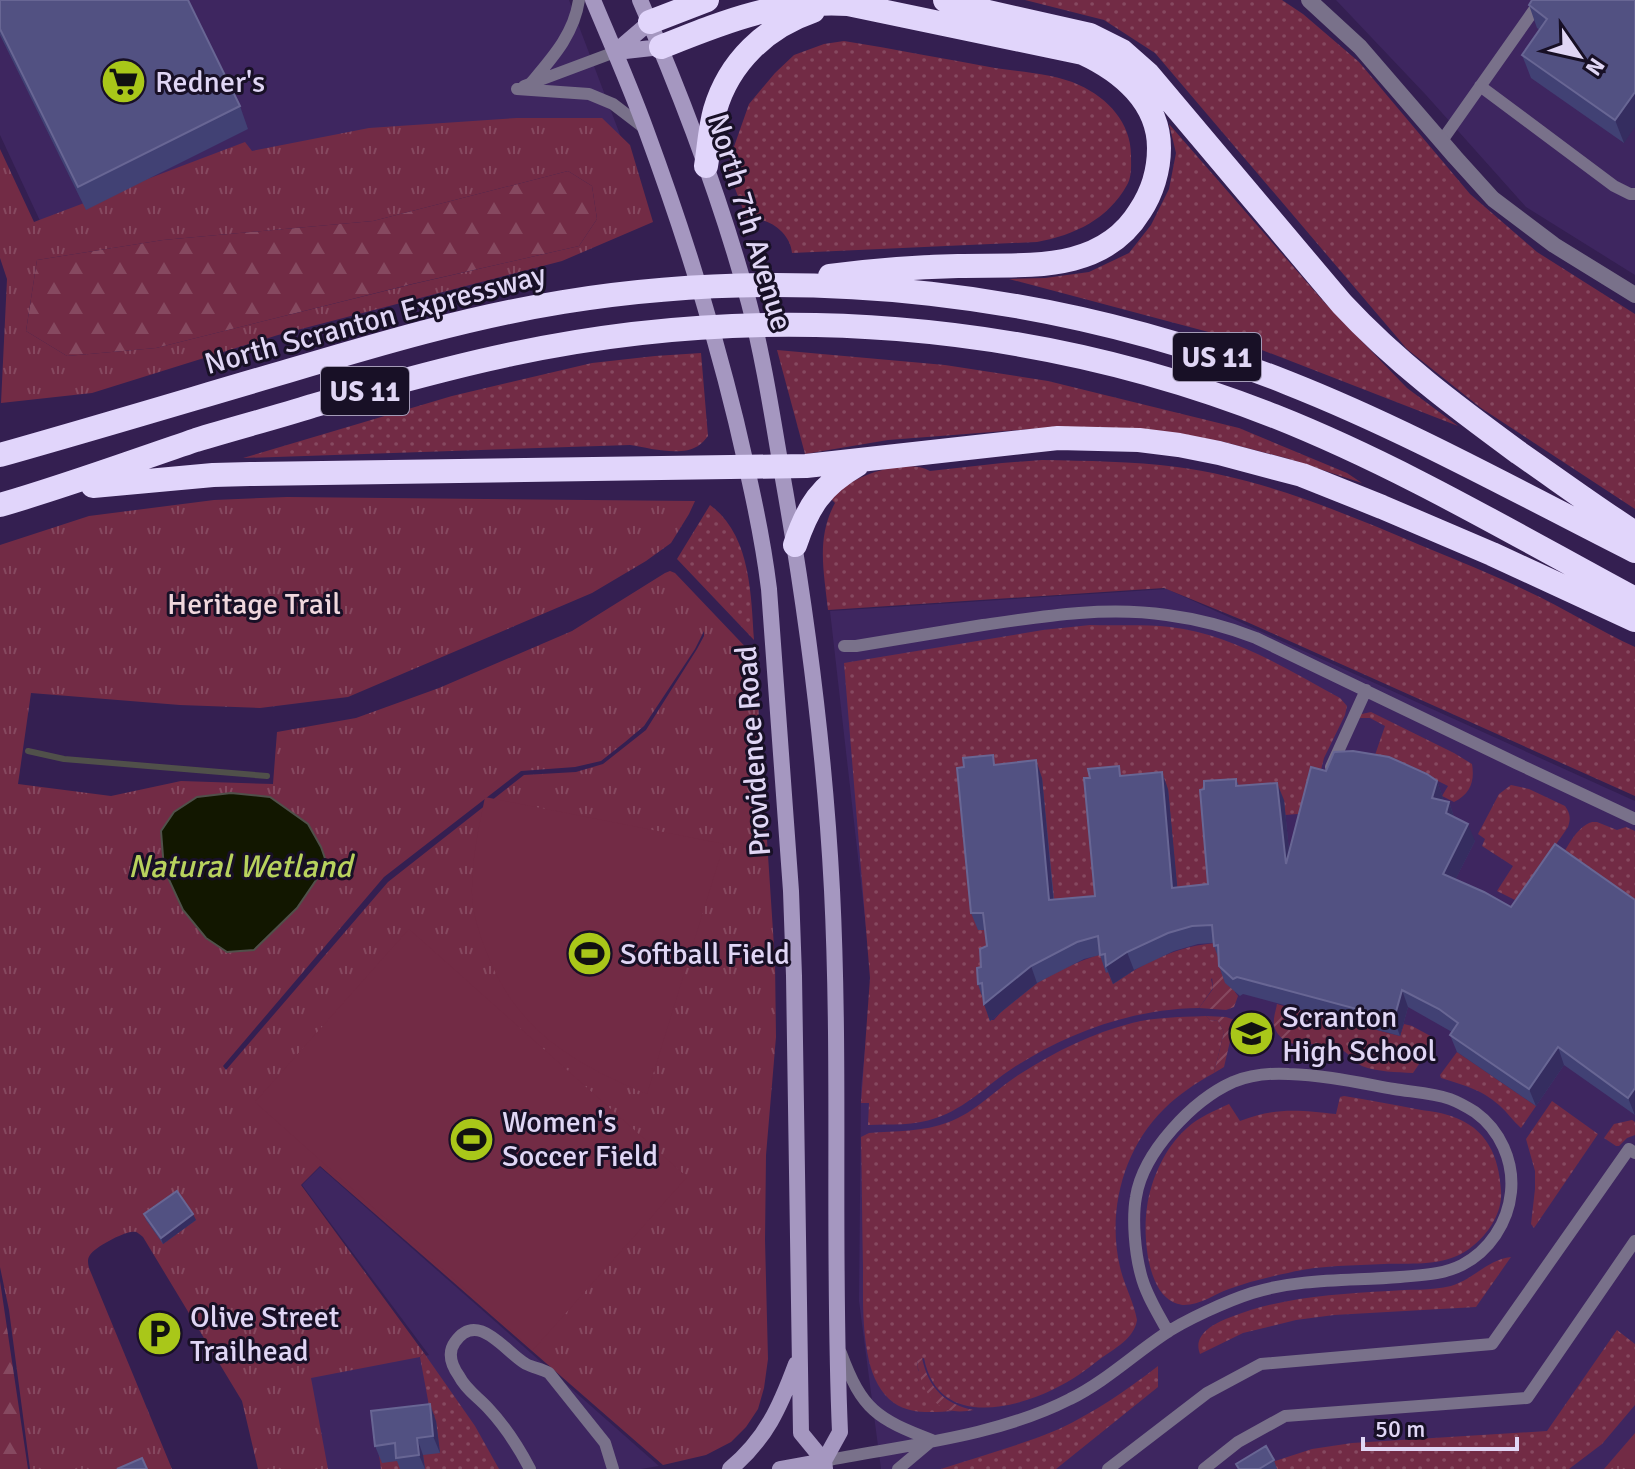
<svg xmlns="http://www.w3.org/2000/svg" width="1635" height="1469" viewBox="0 0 1635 1469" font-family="Signika,sans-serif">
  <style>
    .built { fill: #3e2660 }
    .grass { fill: url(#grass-dots) }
    .forest { fill: url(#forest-firs) }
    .park { fill: url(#park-tufts); fill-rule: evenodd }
    .garden { fill: url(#garden-furrows) }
    .pitch { fill: #722b45 }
    .water { fill: #121700; stroke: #50504a; stroke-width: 2 }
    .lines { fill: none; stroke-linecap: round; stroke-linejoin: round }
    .stream { stroke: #50504a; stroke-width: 6 }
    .service { stroke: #79718a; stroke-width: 12 }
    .minor { stroke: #79718a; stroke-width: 16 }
    .secondary { stroke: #a597c0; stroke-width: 16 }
    .motorway { stroke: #e1d5fb; stroke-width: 24 }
    .wall { fill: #414174 }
    .shaded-wall { fill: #352d60 }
    .building { fill: #525182; stroke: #686694; stroke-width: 2 }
    .labels { text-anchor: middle; stroke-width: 6; stroke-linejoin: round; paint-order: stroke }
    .shield { fill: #181026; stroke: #a49bb7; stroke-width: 2 }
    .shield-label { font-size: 28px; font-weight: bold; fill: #e0d6f5 }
    .poi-label { font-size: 30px; fill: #e0d6f5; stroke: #181026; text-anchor: start }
    .street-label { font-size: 30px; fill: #e0d6f5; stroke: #181026 }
    .park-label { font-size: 30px; fill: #f0d7dd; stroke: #181026 }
    .water-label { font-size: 32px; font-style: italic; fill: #b8d25d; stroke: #181026 }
  </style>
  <defs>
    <pattern id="grass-dots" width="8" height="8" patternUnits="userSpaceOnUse" patternTransform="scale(2)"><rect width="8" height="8" fill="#722b45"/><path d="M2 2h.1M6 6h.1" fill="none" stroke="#864960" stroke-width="1.8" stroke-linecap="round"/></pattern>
    <pattern id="forest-firs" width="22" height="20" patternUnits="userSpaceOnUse" patternTransform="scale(2)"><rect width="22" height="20" fill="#722b45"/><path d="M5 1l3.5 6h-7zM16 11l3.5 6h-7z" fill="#864960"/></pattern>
    <pattern id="park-tufts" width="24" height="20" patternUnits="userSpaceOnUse" patternTransform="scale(2)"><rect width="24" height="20" fill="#722b45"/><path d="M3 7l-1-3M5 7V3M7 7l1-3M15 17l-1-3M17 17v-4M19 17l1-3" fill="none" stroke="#864960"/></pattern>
    <pattern id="garden-furrows" width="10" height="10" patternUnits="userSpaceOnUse" patternTransform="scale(2)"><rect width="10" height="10" fill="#722b45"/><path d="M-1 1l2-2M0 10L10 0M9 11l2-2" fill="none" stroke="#864960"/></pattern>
  </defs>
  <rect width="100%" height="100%" fill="#341f51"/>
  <!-- built -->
  <path class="built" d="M0 0H569L622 140 48 238 0 135Z
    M1336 0H1635V275L1526 207 1426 95Z
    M1167 589 1635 801V1469H881L859 1301 861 1088 872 980 830 611Z
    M320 1167 659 1466 641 1469H325L308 1375 429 1355 302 1185Z"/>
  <!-- grass -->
  <path class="grass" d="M1025 0H1282L1303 14 1359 62 1470 194 1537 252 1635 314V509L1481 408 1407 349 1155 53 1104 20Z
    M844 41C894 49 945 59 995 68 1021 72 1056 74 1079 85 1108 98 1131 123 1131 155 1131 166 1132 176 1127 185 1108 219 1075 235 1037 242L792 253C791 237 776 223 761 220 758 219 749 220 747 220L728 170 730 158 749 104 775 73 794 55 824 44Z
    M1169 124 1324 302 1407 388 1458 426 1231 338 1009 279 1045 278 1089 272 1129 253 1151 225 1169 189 1176 153Z
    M777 350 945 365 1048 381 1239 428 1347 473 1362 483 1286 458 1220 441 1100 427H1057L888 440 805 454Z
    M701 353 708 436C705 440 702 443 698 446 680 457 650 448 630 445L243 458 452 396 592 363 655 356Z
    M1042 460C1087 461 1132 461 1177 467 1261 478 1342 512 1420 545 1456 560 1492 574 1527 591 1564 608 1598 630 1635 647V796L1247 622 1164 588 828 610C824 572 816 538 835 503L831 499C848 477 904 457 930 471L1002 463Z
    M710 505C751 535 751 595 754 640L677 559Z
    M1090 625C1116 626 1144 624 1170 627 1232 634 1286 669 1340 698L1347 706 1345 715 1324 758 1310 813 1285 815 1283 800 1214 901 1102 913 990 931 991 1020H994C1021 987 1065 965 1104 953L1116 982C1147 961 1180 945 1218 943L1225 971 1211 979 1213 988 1199 1008C1132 1009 1069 1032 1013 1068 987 1085 966 1108 936 1118 915 1126 890 1124 868 1125L869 1103H861L870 978 844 663 1043 630Z
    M1371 712 1454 753 1472 764C1475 782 1470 794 1454 802L1442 796 1448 786 1422 773 1375 755 1385 726 1370 718H1358L1357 715Z
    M1511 785 1529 789 1565 806C1570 813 1571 818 1568 827L1517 901 1497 891 1513 866 1482 846 1485 839 1478 834 1499 794Z
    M1592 822H1597L1617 830 1626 827 1635 831V913L1559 860C1568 847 1576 827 1592 822Z
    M1287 1007 1400 1036 1404 1024 1412 1026 1436 1039 1413 1073C1397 1072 1377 1072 1362 1066 1354 1062 1350 1054 1342 1050 1327 1040 1295 1052 1287 1026 1285 1021 1287 1012 1287 1007Z
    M1206 1016 1210 1020 1218 1021 1224 1032 1214 1073C1196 1083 1179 1094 1164 1109 1123 1149 1107 1212 1120 1267 1124 1285 1134 1302 1137 1320 1134 1339 1115 1348 1100 1359 1086 1370 1071 1381 1054 1389 1007 1412 937 1425 924 1358L917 1361 918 1370 948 1410 954 1411C934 1412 911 1415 894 1403 880 1393 873 1377 869 1361 862 1330 863 1299 863 1268 862 1224 862 1181 861 1137L869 1133C896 1131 923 1132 949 1122 976 1112 996 1089 1020 1074 1054 1052 1093 1033 1132 1023 1155 1017 1182 1017 1206 1016Z
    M1457 1052 1536 1106 1521 1128C1513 1121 1507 1112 1499 1105 1481 1089 1463 1085 1441 1078L1440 1075Z
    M1344 1096C1368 1100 1392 1104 1416 1109 1427 1111 1440 1112 1451 1116 1487 1128 1499 1156 1501 1191 1503 1216 1483 1242 1461 1254 1438 1266 1409 1263 1384 1264 1352 1266 1319 1265 1288 1273 1268 1277 1248 1282 1229 1289 1215 1294 1200 1305 1184 1305 1181 1305 1175 1303 1173 1302 1146 1289 1143 1232 1147 1207 1151 1179 1165 1147 1187 1128 1199 1117 1214 1111 1229 1104L1240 1121C1276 1107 1299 1110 1336 1114L1340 1097Z
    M1552 1101 1598 1134 1534 1228 1531 1224 1535 1189V1171L1526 1139Z
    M1632 1120 1635 1122V1135L1627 1138 1619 1146H1616L1604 1138 1614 1124Z
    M1511 1257 1476 1307 1334 1315 1296 1320 1243 1333 1200 1354C1192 1334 1215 1323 1231 1317 1282 1297 1335 1294 1389 1291 1409 1289 1431 1291 1451 1286 1474 1279 1487 1260 1511 1257Z
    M1617 1330 1635 1344V1405L1602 1444 1569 1469H1277L1272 1462 1312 1449 1352 1443 1547 1431Z
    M424 1353 475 1426 499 1469H381L375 1427 435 1416 430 1411 420 1357Z
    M1158 1366V1387L1056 1469H941C979 1456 1022 1445 1059 1429 1095 1412 1127 1390 1158 1366Z"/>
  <!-- forest -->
  <path class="forest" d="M568 171 592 186 597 219 579 246 412 284 156 348 67 356 26 331 37 260 163 240 373 221Z
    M0 1281 28 1469H0Z"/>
  <!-- park -->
  <path class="park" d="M517 118H602L630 145 653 222 562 261 278 335 92 393 1 403 7 279 0 258V149L34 222 245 142 252 151 369 128ZM568 171 592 186 597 219 579 246 413 284 156 348 67 356 26 331 37 260 163 240 373 221Z
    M287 497 695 501 689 514 671 543 646 561 592 593 348 697 260 708 180 705 31 693 18 784 111 796 181 781 273 784 277 732 356 718 439 688 572 631 665 573 670 571 675 573 755 657 775 962 776 1037 766 1155 765 1240 768 1359 764 1388 758 1409 746 1427 731 1442 706 1455 663 1465 320 1166 301 1185 424 1353 420 1357 311 1378 328 1469H258L242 1401 143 1237C138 1233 137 1231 131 1232 122 1233 95 1247 90 1255 87 1259 88 1263 89 1268L172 1469H30L9 1310 0 1267V545L89 516 214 500ZM704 631V636L697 649 646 730 603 764 576 772 524 775 388 882 226 1070 223 1066 384 877 521 771 575 767 601 761 625 742 644 726 695 649Z
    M1635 1433V1469H1604Z"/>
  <!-- garden -->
  <path class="garden" d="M1246 966 1235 992 1238 996 1234 1007 1226 1010 1199 1008 1213 989 1212 976Z
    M1277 1004 1287 1007C1288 1030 1287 1031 1307 1045 1293 1046 1277 1040 1274 1025 1273 1018 1276 1010 1277 1004Z
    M1206 1016 1226 1017 1235 1020 1224 1067 1214 1073 1224 1032 1218 1021 1210 1020Z
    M922 1358C928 1387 945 1405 974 1410 968 1411 960 1412 954 1411 930 1408 919 1381 917 1361Z"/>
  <!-- pitch -->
  <path class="pitch" d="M485 797 724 844 647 1094C574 1064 516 1030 487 953 479 933 471 910 472 888 472 857 479 827 485 797Z
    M409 929 687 1177 533 1350 255 1102Z"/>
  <!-- water -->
  <path class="water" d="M231 793 270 797 308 824 321 847 327 864 297 908 254 950 227 952 206 938 183 910 164 869 161 831 174 812 197 797Z"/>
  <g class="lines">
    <!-- stream -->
    <path class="stream" d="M28 751 64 759 267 776"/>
    <!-- service -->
    <path class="service" d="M531 83C553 57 574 34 579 0
      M524 86 615 52
      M1480 86 1614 186 1630 194H1635
      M517 89 589 94 613 104 643 127
      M1441 142 1541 0
      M844 646H856C898 639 941 632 983 625 1044 616 1106 606 1167 615 1197 619 1228 627 1256 638L1516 763 1635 819
      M1331 767 1366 690
      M841 1353C862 1410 877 1419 932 1440
      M824 1461C905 1445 996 1437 1070 1399 1103 1383 1132 1356 1163 1335 1185 1320 1227 1301 1252 1293 1300 1278 1350 1281 1400 1277 1421 1275 1442 1275 1462 1265 1489 1251 1508 1223 1511 1192 1514 1161 1500 1130 1475 1112 1467 1107 1458 1102 1450 1099 1433 1093 1412 1092 1394 1089 1360 1083 1324 1075 1289 1074 1272 1073 1250 1075 1233 1082 1193 1100 1143 1152 1136 1197 1132 1219 1135 1253 1141 1275 1146 1295 1158 1313 1168 1332
      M530 1469C519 1448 504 1425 488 1408 478 1397 466 1390 459 1376 452 1366 447 1353 455 1342 478 1309 506 1353 526 1364 534 1368 542 1369 549 1373L605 1443 613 1469
      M898 1469 929 1443
      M1108 1469 1207 1393 1261 1364 1492 1344 1629 1149 1635 1153
      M1204 1469 1238 1442 1285 1416 1527 1398 1635 1241"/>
    <!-- minor -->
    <path class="minor" d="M1309 0 1360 47 1455 157 1493 199 1554 245 1635 295"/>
    <!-- secondary -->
    <path class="secondary" d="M593 0C611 43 630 86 646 130 681 225 712 322 736 421 749 477 762 532 769 589L791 891 794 976 801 1433 824 1461 825 1469
      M640 0C683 99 721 199 749 303 765 364 774 428 785 490 808 622 825 756 832 890 841 1071 832 1252 840 1432L824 1461
      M615 52 650 22
      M616 52 661 47
      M730 1469C766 1439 780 1407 796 1364
      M780 1469 824 1461"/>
    <!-- motorway -->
    <path class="motorway" d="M945 0 988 12 1090 35 1122 51 1148 74 1342 304C1397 363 1455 406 1519 453 1558 480 1596 508 1635 533
      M650 22 707 0
      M661 47C726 21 776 0 848 4L1083 53C1122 71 1159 102 1159 148 1159 170 1152 193 1140 211 1101 275 1023 264 958 266 915 267 873 270 830 276
      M706 166C709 147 710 128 715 110 729 62 766 27 813 11
      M0 455C96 428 192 399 288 371 379 344 470 317 563 302 804 263 1060 292 1288 383 1407 430 1520 493 1635 551
      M93 486 213 475 250 474 806 466 1058 438 1139 440 1179 445 1219 453 1302 475 1382 507 1492 554 1635 620
      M0 505C66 486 131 462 196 440 235 428 274 418 312 406 378 387 445 368 512 354 765 300 1033 321 1274 416 1400 466 1516 535 1635 599
      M795 545C808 506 821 486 857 465"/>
  </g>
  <!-- wall -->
  <path class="wall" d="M0 0 240 106 248 129 86 210 0 35Z
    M1635 0 1624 143 1531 78 1522 55 1540 30 1537 28 1529 5Z
    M997 764 1042 778 1054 899 1095 896 1122 775 1168 789 1177 887 1208 884 1236 779 1239 786 1284 800 1289 851 1326 771 1437 781 1443 798 1442 801 1449 802 1454 817 1475 841 1455 880 1511 907 1555 844 1635 1115 1564 1065 1536 1106 1457 1052 1450 1035 1452 1032 1408 1007 1400 1036 1243 994 1240 996 1225 983 1219 966V960L1213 943 1198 944 1174 951 1134 970 1113 984 1108 972 1106 973 1100 955 1084 959 1037 983 990 1021 978 984 981 967 987 946 985 930H978L971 913 964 767Z
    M144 1214 196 1220 163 1244 146 1220Z
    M436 1421 440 1453 423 1455 425 1469H400L397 1461 382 1463 375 1446Z
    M1274 1460 1277 1469H1238L1236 1464Z"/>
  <!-- shaded-wall -->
  <path class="shaded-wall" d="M1635 92V127L1624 143 1615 120Z
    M1036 760 1042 778 1055 917 1049 900Z
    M1162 772 1168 789 1179 905 1172 888Z
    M1437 781 1443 798 1438 815 1432 798Z
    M1277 783 1284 800 1292 881 1286 864Z
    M1449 802 1455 820 1446 813Z
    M1468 824 1475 841 1449 892 1443 874Z
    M1127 952 1134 970 1113 984 1106 966Z
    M1031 966 1037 983 990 1021 984 1004Z
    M1402 990 1408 1007 1400 1036 1394 1019Z
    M1558 1047 1564 1065 1536 1106 1529 1089Z
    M1635 1088V1115L1628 1098Z
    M193 1214 196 1220 163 1244 161 1238Z
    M430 1404 436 1421 440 1453 433 1436Z
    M417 1438 423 1455 425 1469 419 1455Z"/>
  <!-- building -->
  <path class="building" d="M0 0H188L240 106 78 187 0 29Z
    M1532 0H1635V92L1615 120 1522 55 1547 19 1529 5Z
    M1353 751 1389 757 1427 774 1437 781 1432 798 1449 802 1446 813 1468 824 1443 874 1484 892 1511 907 1555 844 1635 900V1088L1628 1098 1558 1047 1529 1089 1450 1035 1458 1023 1439 1009 1402 990 1394 1019 1237 977 1233 979 1219 966 1218 945 1214 946 1212 925 1192 926 1168 933 1127 952 1106 966 1105 954 1100 955 1098 936 1077 942 1031 966 984 1004 982 983 978 984 977 968 981 967 980 949 987 946 983 913H971L957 768 964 767 963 758 993 755 994 765 1036 760 1049 900 1095 896 1084 778H1090L1088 769 1119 766 1120 776 1162 772 1172 888 1208 884 1200 790 1204 789V781L1236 779V786L1277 783 1286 864 1311 767 1326 771 1334 752Z
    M177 1191 193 1214 161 1238 144 1214Z
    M430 1404 433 1436 417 1438 419 1455 396 1458 395 1443 375 1446 371 1411Z
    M1266 1446 1274 1460 1259 1469H1239L1236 1464Z
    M142 1458 147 1469H117Z"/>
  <!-- icons -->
  <defs>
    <symbol id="supermarket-disc" viewBox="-11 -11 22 22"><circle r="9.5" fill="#a9c719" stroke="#181026"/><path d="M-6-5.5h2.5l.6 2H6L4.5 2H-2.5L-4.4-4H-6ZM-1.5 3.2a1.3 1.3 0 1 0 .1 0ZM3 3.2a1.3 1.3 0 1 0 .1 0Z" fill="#111"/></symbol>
    <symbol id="stadium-disc" viewBox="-11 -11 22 22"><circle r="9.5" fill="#a9c719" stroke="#181026"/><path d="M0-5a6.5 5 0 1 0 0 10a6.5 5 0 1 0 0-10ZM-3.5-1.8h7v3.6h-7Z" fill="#111"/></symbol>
    <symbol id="school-disc" viewBox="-11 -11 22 22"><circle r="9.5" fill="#a9c719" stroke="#181026"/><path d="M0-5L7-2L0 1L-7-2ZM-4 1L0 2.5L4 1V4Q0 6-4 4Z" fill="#111"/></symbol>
    <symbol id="parking-disc" viewBox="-11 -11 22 22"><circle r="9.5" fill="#a9c719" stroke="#181026"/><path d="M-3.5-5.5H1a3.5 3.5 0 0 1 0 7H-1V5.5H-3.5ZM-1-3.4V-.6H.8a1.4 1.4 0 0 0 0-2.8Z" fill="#111"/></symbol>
  </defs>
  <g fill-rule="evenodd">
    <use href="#supermarket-disc" x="98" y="56" width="51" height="51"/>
    <use href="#stadium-disc" x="564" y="928" width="51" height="51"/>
    <use href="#school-disc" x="1226" y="1008" width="51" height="51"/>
    <use href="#stadium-disc" x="446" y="1114" width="51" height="51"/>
    <use href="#parking-disc" x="134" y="1308" width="51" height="51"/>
  </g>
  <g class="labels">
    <!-- shield labels -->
    <g class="shield">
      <rect x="1173" y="333" width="88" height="48" rx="6"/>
      <rect x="321" y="367" width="88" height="48" rx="6"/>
    </g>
    <g class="shield-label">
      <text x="1217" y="367">US 11</text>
      <text x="365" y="401">US 11</text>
    </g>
    <!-- poi labels -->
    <g class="poi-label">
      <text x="155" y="92">Redner's</text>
      <text x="620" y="964">Softball Field</text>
      <text x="1282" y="1027">Scranton<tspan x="1282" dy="34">High School</tspan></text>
      <text x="502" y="1132">Women's<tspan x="502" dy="34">Soccer Field</tspan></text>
      <text x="190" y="1327">Olive Street<tspan x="190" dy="34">Trailhead</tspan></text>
    </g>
    <!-- street labels -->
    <g class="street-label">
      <text transform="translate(750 222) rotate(73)" y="10">North 7th Avenue</text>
      <text transform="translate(375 319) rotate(-15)" y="10">North Scranton Expressway</text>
      <text transform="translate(753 751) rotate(-94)" y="10">Providence Road</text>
    </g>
    <!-- park labels -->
    <g class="park-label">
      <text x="254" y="614">Heritage Trail</text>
    </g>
    <!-- water labels -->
    <g class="water-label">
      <text x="240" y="877">Natural Wetland</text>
    </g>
  </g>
  <!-- north arrow -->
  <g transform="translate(1579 56) rotate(124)" stroke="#181026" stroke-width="6" paint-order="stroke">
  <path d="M0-6L14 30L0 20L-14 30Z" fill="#e0d6f5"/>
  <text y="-12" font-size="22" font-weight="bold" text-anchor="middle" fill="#e0d6f5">N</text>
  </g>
  <!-- scale -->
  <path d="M1363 1437v12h154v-12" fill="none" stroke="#e0d6f5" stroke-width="4"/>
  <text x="1375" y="1437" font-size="24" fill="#e0d6f5" stroke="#181026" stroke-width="6" paint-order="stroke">50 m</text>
</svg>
